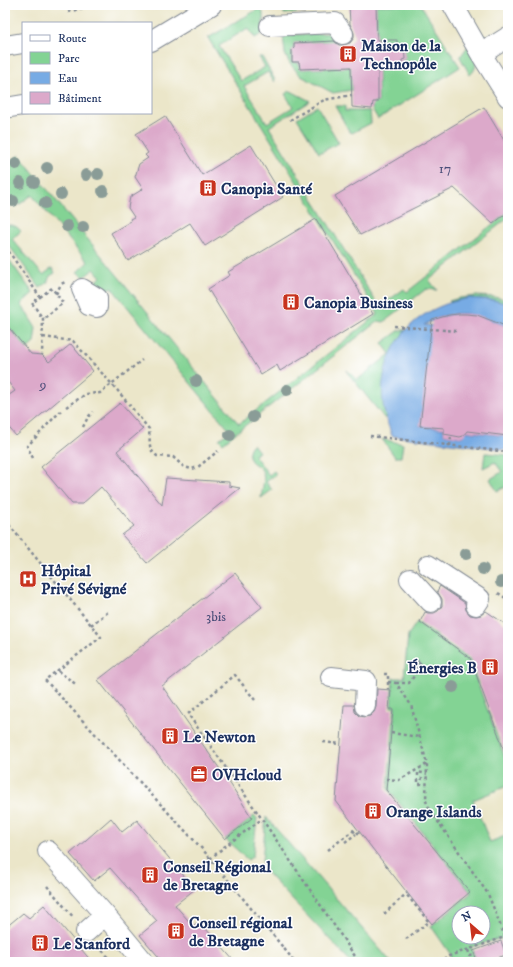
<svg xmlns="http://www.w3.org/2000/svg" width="513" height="967" viewBox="0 0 513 967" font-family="'IM FELL DW Pica',serif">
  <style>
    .green { fill: #83d394; stroke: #4f8179; fill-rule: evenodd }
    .water { fill: #77abe4; stroke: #496da1 }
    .building { fill: #dca9ca }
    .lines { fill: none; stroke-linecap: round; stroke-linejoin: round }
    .minor-casing { stroke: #838a94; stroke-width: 22 }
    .path { stroke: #838a94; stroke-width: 2.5; stroke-dasharray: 3 3; stroke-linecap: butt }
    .minor { stroke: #fff; stroke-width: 20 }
    .tree { fill: #8a9c97 }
    .labels { text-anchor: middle; stroke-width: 3; stroke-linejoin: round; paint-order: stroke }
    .number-label { font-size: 14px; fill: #4b4e79 }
    .poi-label { font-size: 16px; font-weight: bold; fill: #1b2f5e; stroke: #fff; text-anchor: start }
  </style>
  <rect width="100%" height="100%" fill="#fff"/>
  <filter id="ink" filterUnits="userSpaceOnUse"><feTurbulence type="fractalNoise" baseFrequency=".025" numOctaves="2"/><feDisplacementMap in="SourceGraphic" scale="8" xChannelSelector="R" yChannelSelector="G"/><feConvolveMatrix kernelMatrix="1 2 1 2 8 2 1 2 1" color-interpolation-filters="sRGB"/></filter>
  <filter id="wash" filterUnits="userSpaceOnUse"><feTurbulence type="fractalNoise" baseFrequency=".012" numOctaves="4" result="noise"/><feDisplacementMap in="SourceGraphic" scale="16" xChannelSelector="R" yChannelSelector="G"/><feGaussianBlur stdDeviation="0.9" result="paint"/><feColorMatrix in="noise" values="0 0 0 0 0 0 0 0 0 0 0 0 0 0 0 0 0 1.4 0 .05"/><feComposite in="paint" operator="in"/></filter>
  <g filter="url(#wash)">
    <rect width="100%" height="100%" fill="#ebe6c9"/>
    <!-- green -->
    <path class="green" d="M282 5H297V13L284 14V7Z
      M376 5H421L460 67 378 119 372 109 373 102H378V67L402 66V60L405 59 404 46H397V40H377Z
      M260 8 263 13V33L255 38 248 28 219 46 241 81 265 67 259 57H262L275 80 274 82 268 72 244 86 267 123 293 107 285 94 288 92 291 91 310 101 269 127 379 307 404 289 407 292 508 212V218L429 280 437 290 426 289 384 322 378 321 223 443 219 439 230 431 111 287 100 296 91 286 101 277 94 269 84 277 77 272 88 262 32 195 20 204 7 203 5 201V191L6 190 5 189V167L19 155 239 424 378 314 208 38Z
      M336 33 342 41 294 43V48L292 50V62L299 63 300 69 351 67 352 90 333 93 301 76 290 64 285 54 283 35Z
      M468 46C474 56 481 65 470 75L460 57Z
      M317 106 339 143 319 153 297 118Z
      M335 106H345V111H370L371 123 352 133 349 131Z
      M8 225C15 225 17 227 21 231L12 239 43 275 52 268 55 273 50 276 47 283 40 288 5 240V227Z
      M5 254 33 293 21 304 36 328 34 343 27 349 5 323Z
      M476 296 494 297 508 300V304C489 297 469 297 450 302L449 301 459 298Z
      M400 330H406C385 357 378 384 386 418L385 419 347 372V370L357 380 390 354 382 343Z
      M382 439 403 444 401 457H395Z
      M253 444 259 452 254 455 269 475 274 471 276 474 266 482 272 490 261 498C262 490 265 481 263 473 260 465 256 466 252 462 247 456 248 449 253 444Z
      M485 453 508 455V486L497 491 490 479 502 472 495 462 483 468Z
      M417 622 469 659 508 766V787L507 786 473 800 490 842 508 835V952L507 953 502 938 471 947 477 962H444L451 955 431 926 471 893 388 789 395 707H391L393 678H404L408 635ZM459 913H483V937H459Z
      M254 816 257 818 253 856 248 860 225 839Z
      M266 817 391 962H351L266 872 262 861Z"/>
    <!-- water -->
    <path class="water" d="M469 298 494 300 508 304V327C474 314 458 306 424 325L438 326 420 426 449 429 444 430V434L460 437 463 436 464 431 508 436V450L392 436C389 428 386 419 384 410 379 383 386 355 403 334 405 331 408 327 411 325 427 310 447 302 469 298Z"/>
    <g id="blocks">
      <!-- building -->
      <path class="building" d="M349 5H376L377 40H397V46H404L405 59 402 60V66L378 67V102H373L372 109 352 107 351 67 300 69 299 62H292V50L294 48V43L334 41 339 45H344L350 43 354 38V33L352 28 350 24Z
        M484 107 508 147V212L493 224 454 188 360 235 335 196Z
        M165 116 202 175 251 145 283 197 205 246 190 223 128 261 111 233 131 221 130 219 134 217 128 208 130 197 143 189 135 177 139 164 148 158 145 155 148 153 136 134Z
        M316 219 373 314 280 371 277 365 261 375 208 289 230 275 228 272Z
        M458 314H466L477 315 508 327V436L467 431 463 436 460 437 444 434V428L420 426 432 320 449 315Z
        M5 323 31 354 42 355 49 362 71 344 93 371 16 436 5 423V398L15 391 5 378Z
        M120 403 143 429 117 451 162 505 166 478 229 482V486L240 488 147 563 122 535 134 526 101 487 82 504H72L41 467Z
        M235 573 262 607 162 686 231 785 252 818 225 839 98 680Z
        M440 586 465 603 466 610 470 615 476 616 481 615 486 611 508 626V758H507L470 658 420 622 425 612 428 613H434L438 611 442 606V599L437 591Z
        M377 689 391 690 389 709H393L386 790 470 892 432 924 375 852 336 801 344 705H354L355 712 359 716 365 717 370 716 374 712 376 707Z
        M111 818 122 832 137 820 195 889 175 905 193 926 199 921 235 962H163L140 935 157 921 110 868 94 881 70 854Z
        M44 905 92 962H9L5 957V928L23 913 29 918Z
        M501 941 506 955 485 962H478L473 951Z"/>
    </g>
  </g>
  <g filter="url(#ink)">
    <use href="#blocks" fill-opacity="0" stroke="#838a94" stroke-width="1"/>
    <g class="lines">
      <defs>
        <path id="minor" d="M453 5 481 54 508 97
          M270 26 335 23 343 34
          M151 41 211 5
          M5 46 23 43
          M481 54 508 37
          M5 108 23 105
          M82 289 97 298V307L89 305Z
          M428 565 480 599 476 605
          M410 579 431 602
          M331 677 366 681 365 706
          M48 851 105 915 144 962
          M86 932 105 915"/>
      </defs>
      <!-- minor casing -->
      <use href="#minor" class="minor-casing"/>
      <!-- path -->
      <path class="path" d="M68 12 94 5
        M290 120 324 100 352 95
        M5 246 40 297 32 303 43 319 42 355
        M56 294 61 284 65 282
        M40 297 52 288 63 303 43 319
        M394 326 456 331
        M43 337 73 341 118 391 149 429 150 446 152 451 157 456 173 457 184 467 192 469 198 467 218 451
        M66 407 86 394 100 393 142 360
        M83 427 88 417 93 412
        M370 436 508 452
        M450 446 451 436
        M33 458 27 446C39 435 49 422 61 411
        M5 520 101 637 45 680 204 851 295 962
        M498 593 507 599H508
        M91 625 108 612
        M58 671 77 685
        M384 674H388V689
        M388 682 396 683 411 705 427 764 426 801 430 810 488 894 505 937 449 956 441 962
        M396 683H409L417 672 415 670 421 662 418 661 413 669
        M255 700 235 675 188 714 262 819 359 962
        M391 733 419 737
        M323 742 341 744
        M422 777 421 784H418V772L427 774
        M386 779 399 780 427 764
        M353 830 356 834 359 832
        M345 842 356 834
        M328 850 356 828
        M210 859 224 847 262 819
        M47 886 74 918
        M384 914 407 893
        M406 939 429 922 406 894
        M98 946 113 962
        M468 950 470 956 475 955"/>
      <!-- minor -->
      <use href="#minor" class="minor"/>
    </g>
    <!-- trees -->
    <g class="tree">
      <circle cx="16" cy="164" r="6"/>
      <circle cx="47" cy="168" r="6"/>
      <circle cx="98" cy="174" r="6"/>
      <circle cx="86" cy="175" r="6"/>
      <circle cx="34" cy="182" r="6"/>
      <circle cx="20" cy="183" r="6"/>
      <circle cx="103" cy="191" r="6"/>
      <circle cx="61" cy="194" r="6"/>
      <circle cx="13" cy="201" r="6"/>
      <circle cx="45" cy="203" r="6"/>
      <circle cx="67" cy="226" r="6"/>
      <circle cx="83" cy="227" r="6"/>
      <circle cx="196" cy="381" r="6"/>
      <circle cx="287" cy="390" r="6"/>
      <circle cx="253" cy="417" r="6"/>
      <circle cx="230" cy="435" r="6"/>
      <circle cx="466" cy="554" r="6"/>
      <circle cx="483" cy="569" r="6"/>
      <circle cx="501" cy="582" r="6"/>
      <circle cx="453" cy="687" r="6"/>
    </g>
  </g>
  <!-- icons -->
  <defs>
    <symbol id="building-square" viewBox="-11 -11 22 22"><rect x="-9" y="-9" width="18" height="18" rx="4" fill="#c8321e" stroke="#fff"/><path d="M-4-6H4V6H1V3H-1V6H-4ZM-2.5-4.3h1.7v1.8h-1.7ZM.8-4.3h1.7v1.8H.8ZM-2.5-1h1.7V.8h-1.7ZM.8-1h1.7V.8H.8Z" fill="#fff"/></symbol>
    <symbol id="hospital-square" viewBox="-11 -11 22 22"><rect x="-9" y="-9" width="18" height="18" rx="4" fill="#c8321e" stroke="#fff"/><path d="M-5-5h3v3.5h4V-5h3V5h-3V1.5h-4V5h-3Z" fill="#fff"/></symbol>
    <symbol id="office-square" viewBox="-11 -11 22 22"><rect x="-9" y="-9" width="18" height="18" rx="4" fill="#c8321e" stroke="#fff"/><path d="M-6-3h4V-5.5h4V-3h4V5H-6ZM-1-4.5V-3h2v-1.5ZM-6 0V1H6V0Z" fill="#fff"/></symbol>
  </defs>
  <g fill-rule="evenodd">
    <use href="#building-square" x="338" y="44" width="20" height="20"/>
    <use href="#building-square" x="198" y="178" width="20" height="20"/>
    <use href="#building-square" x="281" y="292" width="20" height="20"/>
    <use href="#hospital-square" x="18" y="569" width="20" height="20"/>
    <use href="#building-square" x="480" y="657" width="20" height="20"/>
    <use href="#building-square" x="160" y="726" width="20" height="20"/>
    <use href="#office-square" x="189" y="764" width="20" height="20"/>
    <use href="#building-square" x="363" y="801" width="20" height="20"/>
    <use href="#building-square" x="140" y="865" width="20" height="20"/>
    <use href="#building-square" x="166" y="921" width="20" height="20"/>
    <use href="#building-square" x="30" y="933" width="20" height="20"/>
  </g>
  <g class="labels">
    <!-- number labels -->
    <g class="number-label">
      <text x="445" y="173">17</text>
      <text x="43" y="389">9</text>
      <text x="216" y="621">3bis</text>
    </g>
    <!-- poi labels -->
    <g class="poi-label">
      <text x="361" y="51">Maison de la<tspan x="361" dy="18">Technopôle</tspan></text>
      <text x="221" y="194">Canopia Santé</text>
      <text x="304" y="308">Canopia Business</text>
      <text x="41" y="576">Hôpital<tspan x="41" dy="18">Privé Sévigné</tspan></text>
      <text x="477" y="673" text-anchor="end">Énergies B</text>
      <text x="183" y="742">Le Newton</text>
      <text x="212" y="780">OVHcloud</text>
      <text x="386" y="817">Orange Islands</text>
      <text x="163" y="872">Conseil Régional<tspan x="163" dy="18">de Bretagne</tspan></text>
      <text x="189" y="928">Conseil régional<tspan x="189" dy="18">de Bretagne</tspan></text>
      <text x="53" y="949">Le Stanford</text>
    </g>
  </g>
  <!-- margin -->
  <rect width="513" height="967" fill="none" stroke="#fff" stroke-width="20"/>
  <!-- legend -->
  <rect x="22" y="22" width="130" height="92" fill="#ffffff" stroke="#a4acbf"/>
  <rect x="30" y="35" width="20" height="6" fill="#ffffff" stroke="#a4acbf"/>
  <text x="58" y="42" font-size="12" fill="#1b2f5e">Route</text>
  <rect x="30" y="52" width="20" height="12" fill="#83d394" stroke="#a4acbf"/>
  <text x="58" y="62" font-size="12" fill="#1b2f5e">Parc</text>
  <rect x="30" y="72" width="20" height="12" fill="#77abe4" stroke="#a4acbf"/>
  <text x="58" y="82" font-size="12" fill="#1b2f5e">Eau</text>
  <rect x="30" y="92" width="20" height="12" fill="#dca9ca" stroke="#a4acbf"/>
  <text x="58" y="102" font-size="12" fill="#1b2f5e">Bâtiment</text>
  <!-- north arrow -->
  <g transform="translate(471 925) rotate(332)"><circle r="19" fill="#ffffff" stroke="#a4acbf"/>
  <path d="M0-3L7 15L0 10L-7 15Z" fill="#c8321e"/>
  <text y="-6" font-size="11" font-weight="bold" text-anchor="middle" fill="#1b2f5e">N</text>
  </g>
</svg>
